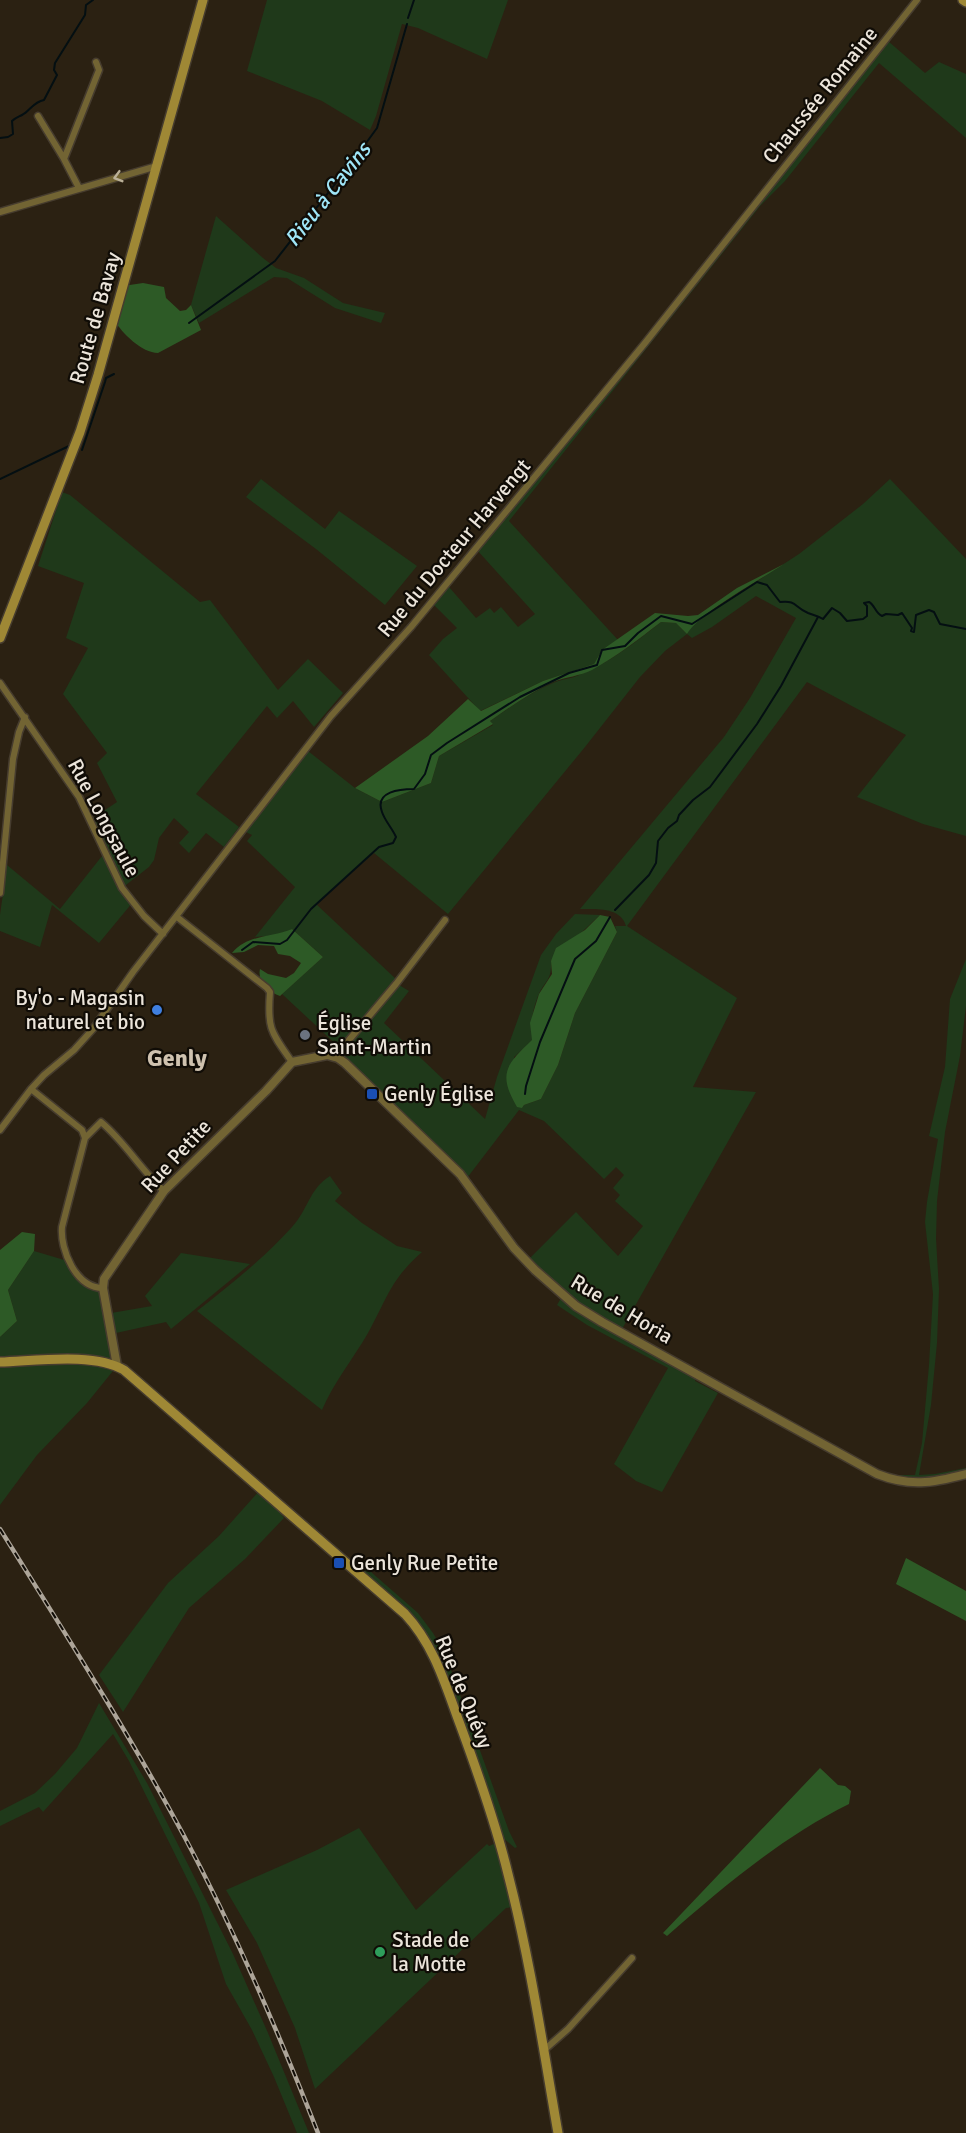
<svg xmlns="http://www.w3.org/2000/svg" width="966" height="2133" viewBox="0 0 966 2133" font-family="Signika,sans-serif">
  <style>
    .green { fill: #1f391a }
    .forest { fill: #2d5a26 }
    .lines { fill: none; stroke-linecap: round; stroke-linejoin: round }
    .stream { stroke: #040f12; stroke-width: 2 }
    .minor-casing { stroke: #463c2e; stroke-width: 9 }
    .tertiary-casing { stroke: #463c2e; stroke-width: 11 }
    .secondary-casing { stroke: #463c2e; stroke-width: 12 }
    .minor { stroke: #726433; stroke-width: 6 }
    .tertiary { stroke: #726433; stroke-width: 8 }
    .secondary { stroke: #9f8835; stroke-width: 9 }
    .rail-casing { stroke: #ada599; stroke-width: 4.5 }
    .rail { stroke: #100c06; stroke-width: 2; stroke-dasharray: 7; stroke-linecap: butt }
    .oneway { stroke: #bbb198 }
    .shop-dot { fill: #3f7fe0; stroke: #100c06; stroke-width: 2 }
    .worship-dot { fill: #6b7280; stroke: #100c06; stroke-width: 2 }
    .transit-dot { fill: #1a4fb4; stroke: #100c06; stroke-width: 2 }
    .leisure-dot { fill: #2e9e5b; stroke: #100c06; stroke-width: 2 }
    .labels { text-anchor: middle; stroke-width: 4.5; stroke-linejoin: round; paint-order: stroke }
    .street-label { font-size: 21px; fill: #ece5db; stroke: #100c06 }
    .poi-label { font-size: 21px; fill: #ece5db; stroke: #100c06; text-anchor: start }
    .water-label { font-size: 22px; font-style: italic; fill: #9fe6f8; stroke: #100c06 }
    .quarter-label { font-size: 24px; font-weight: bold; fill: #cfc2af; stroke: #100c06 }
  </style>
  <rect width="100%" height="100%" fill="#2b2112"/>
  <!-- green -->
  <path class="green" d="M267 0H508L487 59 418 28 402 24 376 116 370 130 322 101 247 71Z
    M888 41 925 73 939 62 966 74V138L879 63 785 181 761 205 509 521 618 640 602 650 594 664 543 681 480 711 429 655 443 639 457 628 434 605 449 587 476 618 490 608 494 613 501 607 518 627 535 614 477 550Z
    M216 216 263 258 276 268 304 278 343 303 385 313 381 323 335 308 287 278 274 277 199 323 191 305Z
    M261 479 325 529 339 511 417 566 385 605 316 549 246 497Z
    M890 479 966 559V836L923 824 857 797 906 735 807 682 627 926 737 998 693 1087 756 1092 622 1329 580 1305 529 1259 576 1212 618 1256 643 1226 615 1201 620 1195 613 1188 624 1175 616 1167 604 1179 544 1121 519 1110 467 1178 345 1058 344 1051 399 985 409 991 384 1023 485 1119 497 1077 541 955 556 934 575 914 600 915 551 961C552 981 545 980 538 996 532 1012 530 1024 533 1040L514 1057 522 1108 524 1105 541 1099 558 1065 575 1013 617 932 615 926H626C621 907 596 909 580 909L724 737 750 698 796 618 756 596 712 627 692 638 687 634 665 651 640 677 585 747 448 914 374 853 316 904 397 980 341 1047H339L282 994 323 957 292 929 279 935 255 937 295 887 247 841 252 835 246 832 308 751 355 788 382 802 431 783 439 756 493 725 490 721C510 707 530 693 553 683 561 679 571 679 579 675 609 663 636 642 661 622L676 623 687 634 692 624 711 611 799 554 863 504Z
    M62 492 70 495 200 602 210 600 278 690 308 659 343 693 314 727 293 701 277 718 267 706 196 794 239 827 224 847 206 833 189 853 179 843 189 832 174 818 159 838 154 860 149 867 122 888 133 902 99 943 52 905 40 947 0 931V915L7 865 60 909 102 856 110 852 93 818 117 802 97 763 107 753 63 694 88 648 66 638 84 583 38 566Z
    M966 959V1006L960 1056 945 1132 937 1201 936 1239 939 1289 937 1343 931 1405 919 1475 935 1474 966 1468V1471C934 1478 921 1481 889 1475H915L922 1443 929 1365 933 1294 925 1222 927 1202 938 1139 929 1136 945 1067 950 999Z
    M330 1176 342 1193 335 1201 362 1223 397 1246 422 1252C390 1280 387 1299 368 1333 353 1359 334 1382 322 1410L197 1311C230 1285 263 1259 292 1227 308 1210 309 1189 330 1176Z
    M34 1251 71 1262 84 1282 103 1288 117 1366 87 1403 37 1455 0 1505V1337L17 1321 8 1290Z
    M181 1253 250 1264 171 1329 166 1322 116 1333 111 1313 152 1306 145 1296Z
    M561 1298 574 1308 696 1377 695 1381 718 1393 662 1492 636 1481 614 1464 668 1368 587 1325 557 1305Z
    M259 1491 275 1505 284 1518 245 1559 189 1608 123 1712 99 1675 168 1583 219 1536Z
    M355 1558 418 1613 433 1633 445 1653 509 1831 517 1847 515 1848 502 1837 434 1648 420 1625 353 1564Z
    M99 1703 147 1783 233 1954 268 2033 309 2133H297L274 2077 252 2030 226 1984 199 1903 129 1761 113 1734 43 1812 39 1807 0 1826V1811L35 1793 55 1774 77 1748Z
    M359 1828 416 1910 487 1844 489 1846 496 1843 513 1907 506 1908 315 2089 295 2028 257 1943 226 1890 317 1850Z"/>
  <!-- forest -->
  <path class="forest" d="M143 283 164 287 166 298 180 311 186 310 191 305 201 330 158 353C142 353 122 333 114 320L123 286Z
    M784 564C760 580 700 612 687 634L676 623 661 622C639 639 617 656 592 670 580 676 566 677 553 682 531 692 510 707 490 721L493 724 439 756 431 783 382 802 355 788 428 736 468 699 481 711 543 681 594 664 602 650 655 613 688 616 698 615 737 588Z
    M600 915 610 917 617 932 575 1013 558 1065 541 1099 524 1105 522 1108 517 1107C497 1073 507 1064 532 1040L530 1023 539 994 552 974 551 961 556 948 585 930Z
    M292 929 323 957 280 996C269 992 257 982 260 969L268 974 286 978 294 973 301 963 290 956 278 954 274 946 258 945 244 952 232 953C248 934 271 938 292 929Z
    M22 1232 35 1234 34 1251 8 1290 17 1321 0 1337V1250Z
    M906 1558 966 1591V1621L896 1584Z
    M820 1768 838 1785 845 1786 851 1791 849 1804C782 1837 723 1887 667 1936L663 1933Z"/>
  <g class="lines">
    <!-- stream -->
    <path class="stream" d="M408 18 414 0
      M0 138 8 137 13 134 12 121C15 118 18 117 22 115 30 111 33 102 44 100L57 75 54 70 55 63 85 15 86 5 93 0
      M189 323 275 261 353 161 377 128 407 24
      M82 450 105 382 106 378 114 374
      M0 479 69 446
      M615 910 649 875 656 863 658 841 668 828 677 821 679 815 693 800 710 787 757 724 781 686 818 617
      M242 950 253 942 280 944 287 940 311 909 379 847 393 843 396 837C392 828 385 821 382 812 374 791 401 789 414 789L425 774 431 755 447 743 520 697 569 673 597 665 602 650 625 646 638 633 661 616 692 624 757 582 767 585 780 602C797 600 794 607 808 613 813 615 818 616 823 619L832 608 840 613 847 621 863 619 867 616V606L864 603 869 602C875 605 875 613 882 616L886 614 898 615 902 613 912 628 911 631 914 632 916 615 929 610 934 612 940 624 966 629
      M525 1094 526 1086 540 1042 575 959 596 941 610 917"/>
    <defs>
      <path id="minor" d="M38 116 64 159 79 188
        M64 159 99 70 96 62
        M0 212 157 166
        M0 683 79 797 122 888 144 916 163 934
        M0 893 13 759 19 732 25 717
        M177 917 267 988 270 992C267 1029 271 1032 292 1062
        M338 1058 349 1040 396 984 445 920
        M31 1089 82 1130 85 1138 62 1227C60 1250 76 1288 103 1288
        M0 1130 31 1089 44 1075 74 1050 93 1029 133 972 331 716 411 627 645 343 917 0
        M85 1138 101 1122C125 1142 141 1170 164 1191
        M543 2051 568 2029 632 1958"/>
      <path id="tertiary" d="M117 1366 103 1288 104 1279 164 1191 266 1091 292 1062 327 1055 338 1058 345 1063 460 1174 514 1248 535 1270 576 1306 602 1322 877 1474C910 1487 932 1483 966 1474"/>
      <path id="secondary" d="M963 0 966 2
        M0 638 80 432 98 375 203 0
        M0 1362C35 1361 94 1352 124 1370L405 1614C435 1646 446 1687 461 1727 479 1776 496 1824 508 1874 530 1959 543 2047 558 2133"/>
    </defs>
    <!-- minor casing -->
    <use href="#minor" class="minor-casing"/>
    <!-- tertiary casing -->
    <use href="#tertiary" class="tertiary-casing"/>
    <!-- secondary casing -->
    <use href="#secondary" class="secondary-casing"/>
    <!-- minor -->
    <use href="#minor" class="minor"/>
    <!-- tertiary -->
    <use href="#tertiary" class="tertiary"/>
    <!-- secondary -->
    <use href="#secondary" class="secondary"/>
    <defs>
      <path id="rail" d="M0 1529C63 1630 127 1730 183 1834 235 1931 278 2031 318 2133"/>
    </defs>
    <!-- rail casing -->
    <use href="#rail" class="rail-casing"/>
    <!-- rail -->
    <use href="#rail" class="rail"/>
  </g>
  <!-- one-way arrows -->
  <defs><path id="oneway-chevron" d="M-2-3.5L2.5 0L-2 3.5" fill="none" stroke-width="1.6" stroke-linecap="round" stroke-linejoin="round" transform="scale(1.5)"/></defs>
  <use class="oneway" href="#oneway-chevron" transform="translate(118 177) rotate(164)"/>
  <!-- markers -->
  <circle class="shop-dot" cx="157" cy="1010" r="6"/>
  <circle class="worship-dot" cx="305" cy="1035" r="6"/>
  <g class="transit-dot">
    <rect x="366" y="1088" width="12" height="12" rx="3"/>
    <rect x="333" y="1557" width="12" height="12" rx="3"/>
  </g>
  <circle class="leisure-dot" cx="380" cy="1952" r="6"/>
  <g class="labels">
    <!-- street labels -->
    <g class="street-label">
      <text transform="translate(820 95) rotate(-51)" y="7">Chaussée Romaine</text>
      <text transform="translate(95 318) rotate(-74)" y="7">Route de Bavay</text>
      <text transform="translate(454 548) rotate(-50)" y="7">Rue du Docteur Harvengt</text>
      <text transform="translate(104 818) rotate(62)" y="7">Rue Longsaule</text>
      <text transform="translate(176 1156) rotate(-47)" y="7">Rue Petite</text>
      <text transform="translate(622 1309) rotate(31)" y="7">Rue de Horia</text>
      <text transform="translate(464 1692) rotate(68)" y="7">Rue de Quévy</text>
    </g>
    <!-- poi labels -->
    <g class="poi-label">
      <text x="145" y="1005" text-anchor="end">By'o - Magasin<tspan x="145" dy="24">naturel et bio</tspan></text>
      <text x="317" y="1030">Église<tspan x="317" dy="24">Saint-Martin</tspan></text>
      <text x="384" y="1101">Genly Église</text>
      <text x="351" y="1570">Genly Rue Petite</text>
      <text x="392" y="1947">Stade de<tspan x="392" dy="24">la Motte</tspan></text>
    </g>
    <!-- water labels -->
    <g class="water-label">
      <text transform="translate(327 194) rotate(-52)" y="8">Rieu à Cavins</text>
    </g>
    <!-- quarter labels -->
    <g class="quarter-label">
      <text x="177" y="1066">Genly</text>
    </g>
  </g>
</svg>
